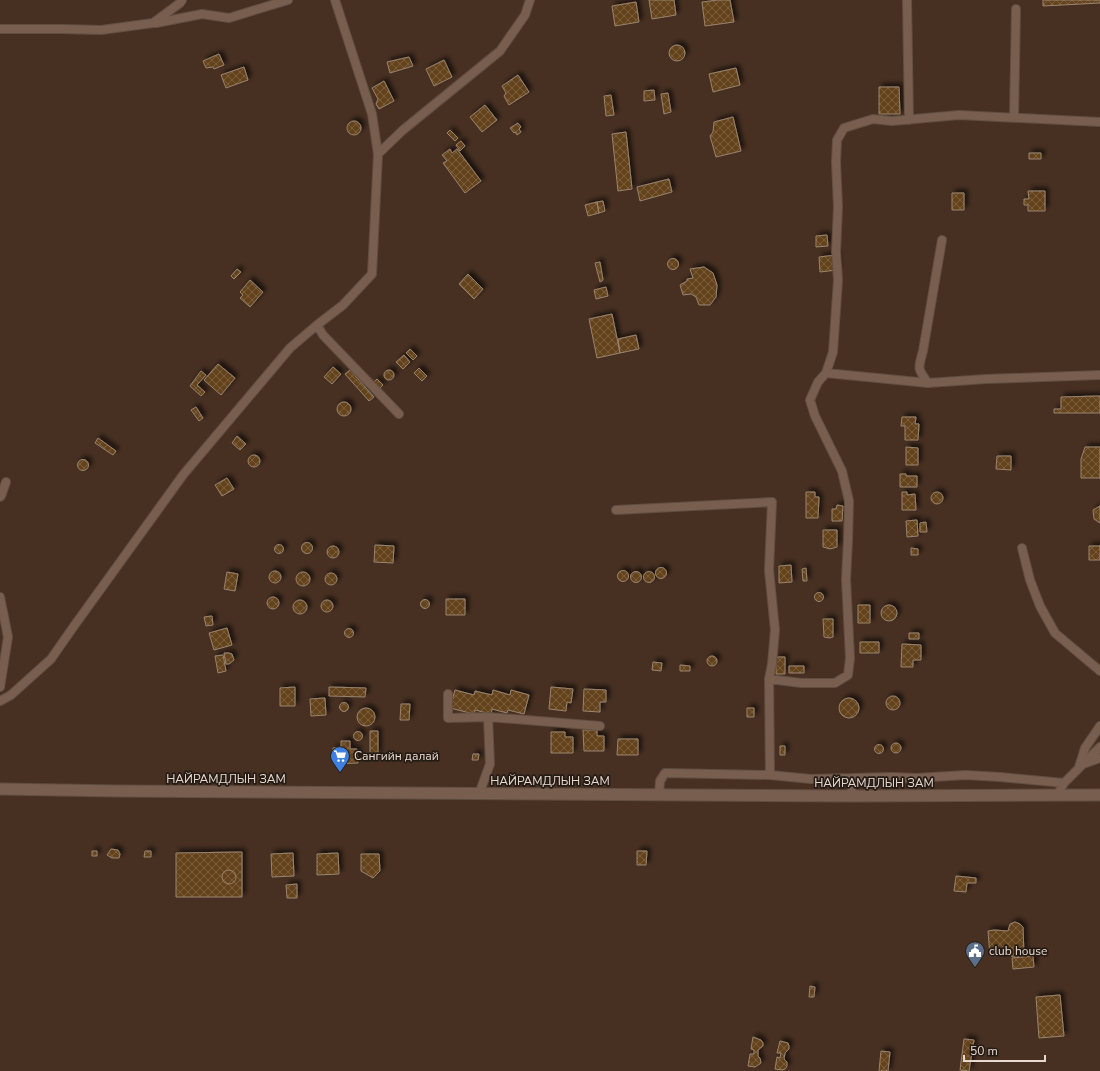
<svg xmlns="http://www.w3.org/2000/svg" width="1100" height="1071" viewBox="0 0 1100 1071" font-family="'Nunito Sans',sans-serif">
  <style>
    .building { fill: url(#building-cross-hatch); stroke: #99846e; filter: url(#shadow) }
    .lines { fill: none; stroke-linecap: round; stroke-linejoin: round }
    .minor-casing { stroke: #614e41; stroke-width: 10 }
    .secondary-casing { stroke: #614e41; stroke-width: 13 }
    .minor { stroke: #775e4f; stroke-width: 8 }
    .secondary { stroke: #775e4f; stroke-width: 11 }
    .labels { text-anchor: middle; stroke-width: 3.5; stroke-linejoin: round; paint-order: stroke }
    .poi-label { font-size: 12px; fill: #e8d9d0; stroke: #251b15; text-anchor: start }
    .street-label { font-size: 12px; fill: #e8d9d0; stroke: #251b15 }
  </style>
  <defs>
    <pattern id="building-cross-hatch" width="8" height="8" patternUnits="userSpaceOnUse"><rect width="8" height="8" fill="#64431d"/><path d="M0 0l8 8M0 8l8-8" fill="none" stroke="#7a5e3d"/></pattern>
    <filter id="shadow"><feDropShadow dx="3.5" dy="-3.5" stdDeviation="2" flood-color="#0009"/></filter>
  </defs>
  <rect width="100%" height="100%" fill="#473022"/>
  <!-- building -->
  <path class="building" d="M649 0H674L676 15 652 19Z
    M718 0H730L734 22 705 26 702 2Z
    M1043 0H1100V3L1043 6Z
    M636 2 639 22 615 26 612 6Z
    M669 53a8 8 0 1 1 16 0a8 8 0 1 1-16 0Z
    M219 54 224 65 214 69 213 67 206 68 203 61Z
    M409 57 413 66 390 73 387 62Z
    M444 60 452 77 434 86 426 69Z
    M244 67 248 80 226 88 221 75Z
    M736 68 740 85 713 92 709 74Z
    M518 75 529 92 509 105 504 96 506 93 502 86Z
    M384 81 394 101 379 109 376 104 378 99 372 88Z
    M879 87H899L900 114H879Z
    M654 90 655 100 644 101V91Z
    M668 93 671 112 664 114 661 94Z
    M611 95 614 115 606 116 604 96Z
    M485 105 497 120 482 132 470 117Z
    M733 117 741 151 716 157 710 136 713 132 714 122Z
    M347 128a7 7 0 1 1 14 0a7 7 0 1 1-14 0Z
    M518 123 521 127 519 129 521 132 517 135 515 132 514 133 510 128Z
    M450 130 458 138 455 141 447 133Z
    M626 132 632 189 618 191 612 134Z
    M461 141 465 146 460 151 456 145Z
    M450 149 452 153 457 149 481 181 465 193 443 163 447 161 442 155Z
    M1029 153H1041V159H1029Z
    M669 179 672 192 640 201 637 187Z
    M1028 191H1045V211H1028V205H1024V199H1029Z
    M952 193H964V210H952Z
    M603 201 605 211 599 213 597 202Z
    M597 202 599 213 588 216 585 205Z
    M827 235 828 246 816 247V236Z
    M836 255 837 270 820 272 819 257Z
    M667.5 264a5.5 5.5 0 1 1 11 0a5.5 5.5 0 1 1-11 0Z
    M600 262 603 280 600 282 595 263Z
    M704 267 713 273 717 285 716 297 710 305H699L696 297 691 294 683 295 680 285 687 281V279L693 278 690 269Z
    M237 269 241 272 234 279 231 276Z
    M468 274 483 289 474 299 459 284Z
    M250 280 263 292 250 307 240 298 243 295 240 292Z
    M606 287 608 296 596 299 594 290Z
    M612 314 620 353 597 358 589 319Z
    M636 335 639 349 620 353 618 339Z
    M410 349 417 356 413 360 406 353Z
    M404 355 410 362 403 369 396 362Z
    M218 364 235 378 221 395 204 380Z
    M333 367 341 374 332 384 324 377Z
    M419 368 427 376 422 381 414 373Z
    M384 375a5 5 0 1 1 10 0a5 5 0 1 1-10 0Z
    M350 370 374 397 369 401 345 374Z
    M201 371 206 375 197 385 205 392 201 396 190 386Z
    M377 379 383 385 380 388 374 382Z
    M1100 396V413H1054V409H1061V397Z
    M337 409a7 7 0 1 1 14 0a7 7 0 1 1-14 0Z
    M196 407 203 418 199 421 191 410Z
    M902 417H916L915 424H919L918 440H905V426H901Z
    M237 436 246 444 240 450 232 443Z
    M98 438 116 451 113 455 95 443Z
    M906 447 918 448V465H906Z
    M1085 447H1100V478H1081V459Z
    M248 461a6 6 0 1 1 12 0a6 6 0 1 1-12 0Z
    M997 456H1011V470L996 469Z
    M77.5 465a5.5 5.5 0 1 1 11 0a5.5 5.5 0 1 1-11 0Z
    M900 474H906V476H917V487H900Z
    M227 478 234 489 222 496 215 485Z
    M806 492H815V497H819L818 518H806Z
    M902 492H907V495L915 494 916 510H902Z
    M931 498a6 6 0 1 1 12 0a6 6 0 1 1-12 0Z
    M837 505 843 506 842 521H832V509H836Z
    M1100 506V523L1094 519 1093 510Z
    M917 520 918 536 907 537 906 521Z
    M926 522 927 532H920V523Z
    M823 530H837V547L830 549 823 547Z
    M301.5 548a5.5 5.5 0 1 1 11 0a5.5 5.5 0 1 1-11 0Z
    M274.5 549a4.5 4.5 0 1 1 9 0a4.5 4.5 0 1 1-9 0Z
    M375 545 394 546 393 563 374 562Z
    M1089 546H1100V560H1089Z
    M327 552a6 6 0 1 1 12 0a6 6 0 1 1-12 0Z
    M911 548 918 549V555H911Z
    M791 565 792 582 779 583V566Z
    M655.5 573a5.5 5.5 0 1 1 11 0a5.5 5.5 0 1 1-11 0Z
    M806 568 807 581H803L802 569Z
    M617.5 576a5.5 5.5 0 1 1 11 0a5.5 5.5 0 1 1-11 0Z
    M269 577a6 6 0 1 1 12 0a6 6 0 1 1-12 0Z
    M643.5 577a5.5 5.5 0 1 1 11 0a5.5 5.5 0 1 1-11 0Z
    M630.5 577a5.5 5.5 0 1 1 11 0a5.5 5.5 0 1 1-11 0Z
    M227 572 238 574 235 591 224 589Z
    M296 579a7 7 0 1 1 14 0a7 7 0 1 1-14 0Z
    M325 579a6 6 0 1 1 12 0a6 6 0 1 1-12 0Z
    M814.5 597a4.5 4.5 0 1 1 9 0a4.5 4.5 0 1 1-9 0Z
    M267 603a6 6 0 1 1 12 0a6 6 0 1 1-12 0Z
    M446 599H465V615H446Z
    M420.5 604a4.5 4.5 0 1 1 9 0a4.5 4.5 0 1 1-9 0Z
    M321 606a6 6 0 1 1 12 0a6 6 0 1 1-12 0Z
    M293 607a7 7 0 1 1 14 0a7 7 0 1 1-14 0Z
    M881 613a8 8 0 1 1 16 0a8 8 0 1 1-16 0Z
    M858 605H870V623H858Z
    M212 616 213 625 206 626 204 617Z
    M823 619H833V637L829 638 824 637Z
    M227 628 232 645 214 650 209 633Z
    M344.5 633a4.5 4.5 0 1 1 9 0a4.5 4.5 0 1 1-9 0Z
    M909 633H919V639H909Z
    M860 642H879V653H860Z
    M902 644 921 645V660H913V667H901Z
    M224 653H229L232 654 234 660 229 664H226Z
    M223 655 226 671 218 673 215 656Z
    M707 661a5 5 0 1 1 10 0a5 5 0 1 1-10 0Z
    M776 657H785V674H776Z
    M653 662 662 663 661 671 652 670Z
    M680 665 690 666V671H680Z
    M789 666H804V673H789Z
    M295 687V706H280V688Z
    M329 687 366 688 365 697 329 696Z
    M551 687 573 689 571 703 567 702 566 711 549 709Z
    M584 689 606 690V702H600V712L583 711Z
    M455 690 474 695 475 691 492 695 493 690 510 695 511 690 529 695 524 714 508 710 507 713 492 709 491 714 475 710 474 714 450 708Z
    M886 703a7 7 0 1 1 14 0a7 7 0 1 1-14 0Z
    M839 708a10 10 0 1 1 20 0a10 10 0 1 1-20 0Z
    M325 698 326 715 311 716 310 699Z
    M339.5 707a4.5 4.5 0 1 1 9 0a4.5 4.5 0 1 1-9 0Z
    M401 704H410L409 720H400Z
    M747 708H754V717H747Z
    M357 717a9 9 0 1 1 18 0a9 9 0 1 1-18 0Z
    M583 730H597V736H604V751H584Z
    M370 731H378V755H370Z
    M353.5 736a4.5 4.5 0 1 1 9 0a4.5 4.5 0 1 1-9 0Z
    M551 732H565V737H573V753H551Z
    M618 739H638V755H617Z
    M341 741H350V749H357L358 763 334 764 333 748 341 747Z
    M891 748a5 5 0 1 1 10 0a5 5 0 1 1-10 0Z
    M874.5 749a4.5 4.5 0 1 1 9 0a4.5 4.5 0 1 1-9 0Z
    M780 746H785V755H780Z
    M473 754H479L478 760H472Z
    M111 849 118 850 120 854 119 858H112L107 855Z
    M92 851H97V856H92Z
    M145 851H151V857H144Z
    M637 851H647L646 865H637Z
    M242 852V897H176V853Z
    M293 853 294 876 272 877 271 854Z
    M338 853 339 874 317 875V854Z
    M361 854H379L380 871 373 878 361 871Z
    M222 877a7 7 0 1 1 14 0a7 7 0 1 1-14 0Z
    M956 876 976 878V883H967L966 892 954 891Z
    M297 884V898H287L286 885Z
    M1015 922 1020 924 1023 927 1024 955 1014 957 1009 955 990 956 988 931 994 930 1008 931 1010 924Z
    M1033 956 1034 967 1013 969 1012 958Z
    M810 986 815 987 814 997H809Z
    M1060 995 1064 1036 1039 1038 1036 997Z
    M753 1037 761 1040 763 1043V1046L758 1050V1056L760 1058 761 1063 755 1067 748 1066 750 1054H754V1050L751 1049Z
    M964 1039 974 1040 969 1071 960 1070Z
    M780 1041 788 1043 789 1046V1049L785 1053 784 1059 787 1062V1066L785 1069 782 1070 775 1069 777 1057 780 1058 781 1053H777Z
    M881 1051 890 1052 888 1071H879Z"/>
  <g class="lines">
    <defs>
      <path id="minor" d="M335 0 372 114 378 154
        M907 0 909 120
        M156 23 202 14 229 18 288 0
        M0 29H62L101 30 153 23 180 3 182 0
        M1014 117 1016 9
        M317 325 323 335 399 414
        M826 373 928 383 986 379 1100 375
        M928 383C917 368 918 369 923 351L942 240
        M0 497 1 496 6 482
        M616 510 772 502 769 570 775 630 772 664 769 679 770 775
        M1022 548 1030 580 1040 606 1055 633 1100 671
        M0 597 8 637 0 687
        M769 679 801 683H835L848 675 850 658 846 579 848 540 849 501 842 471 815 416 810 400 818 382 826 373 833 352 838 280 836 251 838 207 836 162 837 140 844 128 873 119 892 121 959 115 1100 122
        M448 694V718L488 717 600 726
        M0 701 11 695 51 659 74 626 183 475 290 348 317 325 343 305 372 274 378 154 403 130 500 51 525 15 530 0
        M1086 763 1100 758
        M1079 767 1085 748 1100 726
        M853 778 892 777 916 778 966 775 1000 777 1064 783
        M479 794 490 764 488 717
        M659 795 660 781 665 773 770 775 811 779 853 778 851 796
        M1057 795 1064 783 1100 747"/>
      <path id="secondary" d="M0 789 118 791 851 796 1100 795"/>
    </defs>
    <!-- minor casing -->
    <use href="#minor" class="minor-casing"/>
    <!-- secondary casing -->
    <use href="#secondary" class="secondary-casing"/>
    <!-- minor -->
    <use href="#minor" class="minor"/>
    <!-- secondary -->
    <use href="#secondary" class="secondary"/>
  </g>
  <!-- icons -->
  <defs>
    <symbol id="supermarket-pin" viewBox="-11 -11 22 30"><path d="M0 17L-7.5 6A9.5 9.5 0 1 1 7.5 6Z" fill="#3f7fe0" stroke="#251b15"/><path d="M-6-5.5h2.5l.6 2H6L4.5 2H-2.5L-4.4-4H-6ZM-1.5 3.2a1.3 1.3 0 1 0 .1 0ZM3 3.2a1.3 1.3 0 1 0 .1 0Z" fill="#fff"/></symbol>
    <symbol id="civic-pin" viewBox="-11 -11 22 30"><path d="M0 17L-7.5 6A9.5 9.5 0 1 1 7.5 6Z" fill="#5c6f8a" stroke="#251b15"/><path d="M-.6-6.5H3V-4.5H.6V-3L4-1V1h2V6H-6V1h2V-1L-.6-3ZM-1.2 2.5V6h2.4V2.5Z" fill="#fff"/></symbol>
  </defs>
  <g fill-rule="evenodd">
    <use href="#supermarket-pin" x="329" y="745" width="22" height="30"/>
    <use href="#civic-pin" x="964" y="940" width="22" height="30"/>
  </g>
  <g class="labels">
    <!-- poi labels -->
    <g class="poi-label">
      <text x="354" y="760">Сангийн далай</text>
      <text x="989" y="955">club house</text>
    </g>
    <!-- street labels -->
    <g class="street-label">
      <text x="226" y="783">НАЙРАМДЛЫН ЗАМ</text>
      <text x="550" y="785">НАЙРАМДЛЫН ЗАМ</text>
      <text x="874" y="787">НАЙРАМДЛЫН ЗАМ</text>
    </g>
  </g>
  <!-- scale -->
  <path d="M964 1055v6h81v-6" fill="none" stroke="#e8d9d0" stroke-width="2"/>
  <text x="970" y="1055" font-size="12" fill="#e8d9d0" stroke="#251b15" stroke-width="3" paint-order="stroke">50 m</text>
</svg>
